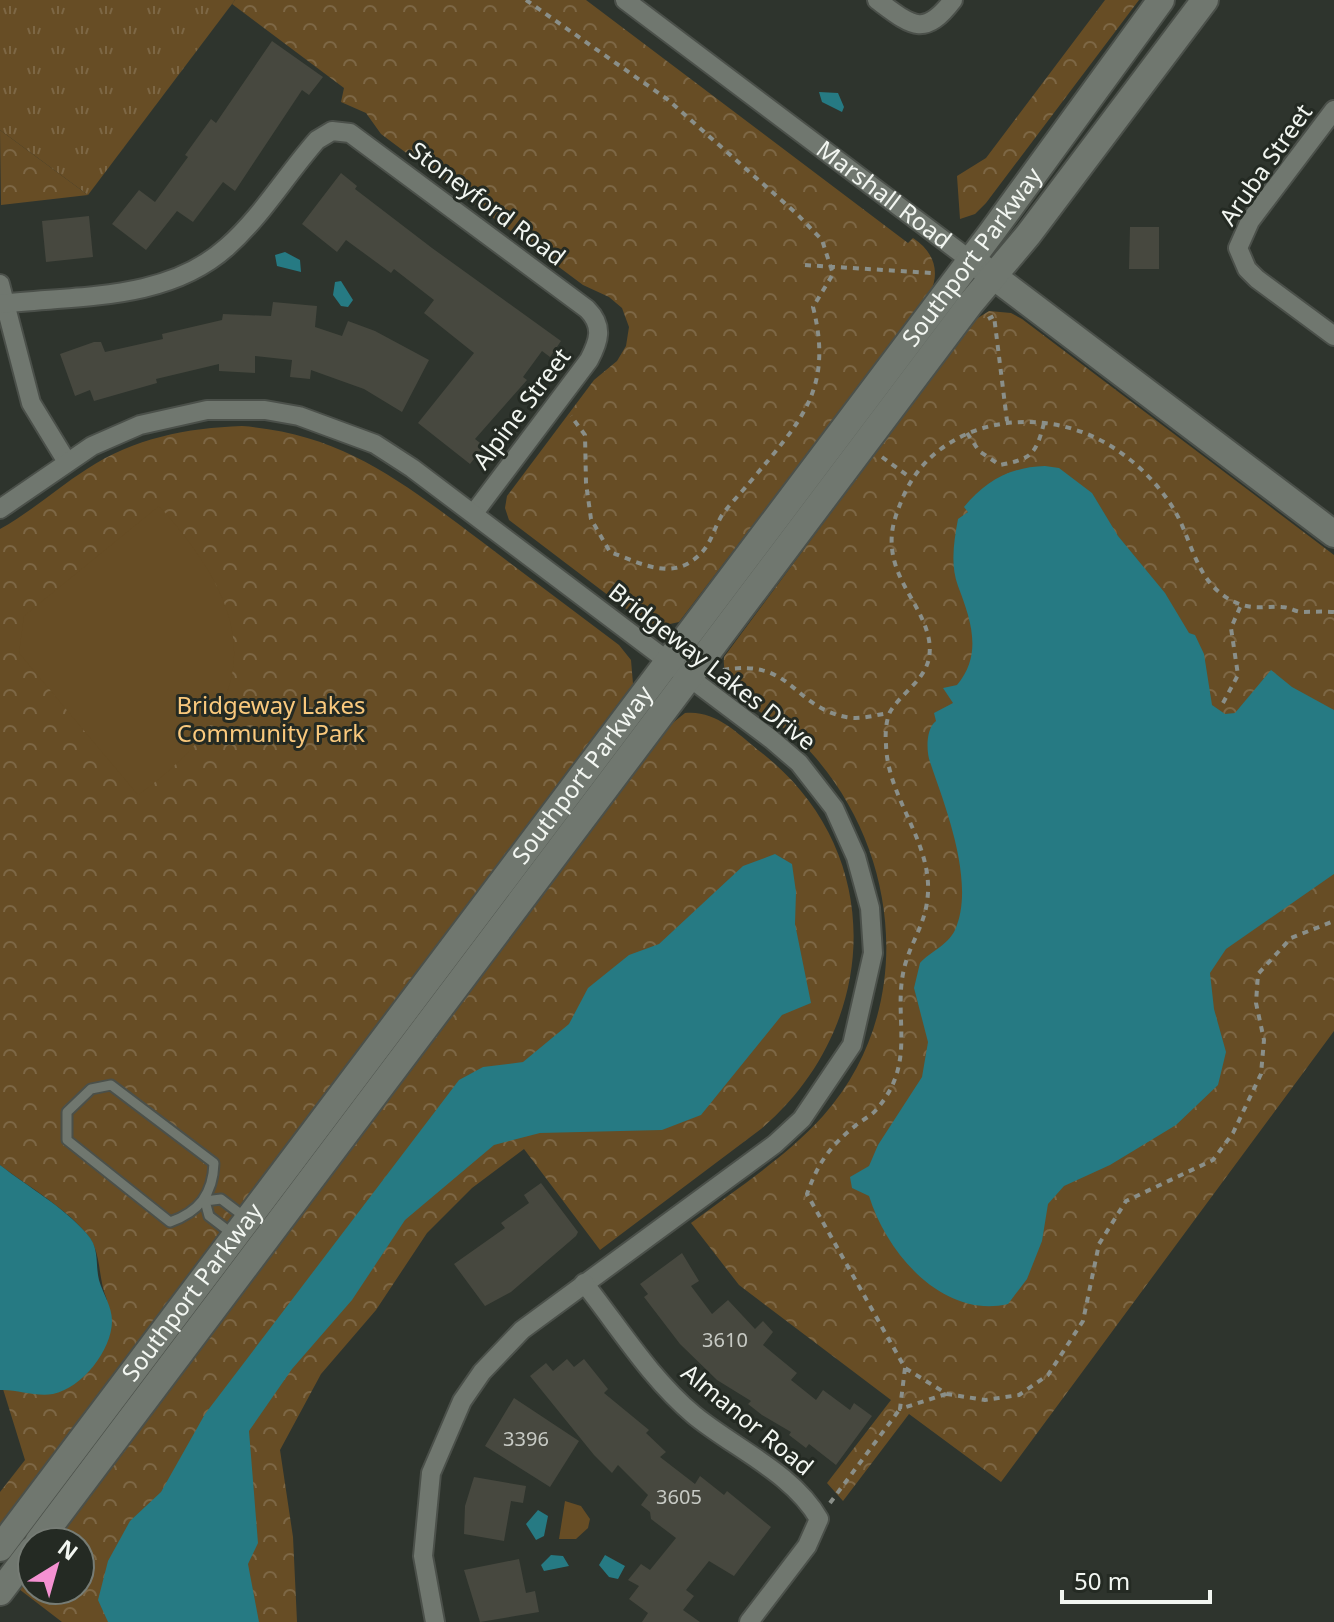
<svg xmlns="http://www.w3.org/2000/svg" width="1334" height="1622" viewBox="0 0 1334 1622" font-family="'Noto Sans',sans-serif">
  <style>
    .grass { fill: url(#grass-tufts) }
    .forest { fill: url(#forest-crowns) }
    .garden { fill: #674d25 }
    .water { fill: #267a83 }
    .building { fill: #47483f }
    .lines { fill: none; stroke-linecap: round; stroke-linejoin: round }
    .lane-casing { stroke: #4b504a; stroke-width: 13 }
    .street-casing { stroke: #4b504a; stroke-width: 22 }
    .secondary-casing { stroke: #4b504a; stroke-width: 30 }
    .path { stroke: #8a8f89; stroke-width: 4; stroke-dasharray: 6 6; stroke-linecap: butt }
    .lane { stroke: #70776f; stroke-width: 9 }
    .street { stroke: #70776f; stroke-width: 18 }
    .secondary { stroke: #70776f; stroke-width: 26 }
    .labels { text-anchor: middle; stroke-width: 6; stroke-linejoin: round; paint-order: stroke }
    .number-label { font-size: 20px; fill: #c7cac4 }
    .street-label { font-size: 24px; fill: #f2f6f1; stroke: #242a23 }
    .park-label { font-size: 24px; fill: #fac97d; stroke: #242a23 }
  </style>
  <defs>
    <pattern id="grass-tufts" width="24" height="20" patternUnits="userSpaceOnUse" patternTransform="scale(2)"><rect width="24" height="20" fill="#674d25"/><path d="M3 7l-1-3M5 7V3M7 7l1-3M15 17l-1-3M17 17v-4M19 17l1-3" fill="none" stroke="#7d6745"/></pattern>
    <pattern id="forest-crowns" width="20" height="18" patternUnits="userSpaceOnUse" patternTransform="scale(2)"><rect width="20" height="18" fill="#674d25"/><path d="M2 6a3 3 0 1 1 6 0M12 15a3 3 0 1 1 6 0" fill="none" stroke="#7d6745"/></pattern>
  </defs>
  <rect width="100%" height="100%" fill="#2e342d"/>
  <!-- grass -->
  <path class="grass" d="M0 0H235L88 195 0 130Z"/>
  <!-- forest -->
  <path class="forest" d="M235 0H586L908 243 913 238C933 251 941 271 930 293L679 622 661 626 642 621 509 520 505 508 507 496 594 380 617 361 626 346 629 327 622 308 609 297 583 285 381 134 366 113 341 102 344 88 232 4Z
    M1105 0H1139L986 203 975 214 960 219 957 176 986 158Z
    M0 130 88 195 1 205Z
    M989 311 1011 313 1022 319 1334 555V1031L1001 1482 909 1414 843 1501 827 1483 891 1400 739 1285 691 1223C736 1189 785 1158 823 1116 920 1007 900 841 801 742 776 717 720 698 724 657L973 321Z
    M242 426C344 434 402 482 481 541 527 576 573 610 619 645L631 660 633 684 0 1528V1492L25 1460 3 1389 13 1388 28 1393 107 1300C99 1281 101 1263 94 1246 84 1219 24 1184 0 1165V529C31 512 57 488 87 469 134 438 187 428 242 426Z
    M685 713C715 710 736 732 758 750 889 849 881 1027 761 1129L600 1250 524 1149 472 1188 427 1233 376 1310 321 1374 280 1450 293 1537 297 1622H62L19 1589 32 1572V1590H80V1542H54L665 729Z"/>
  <!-- garden -->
  <path class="garden" d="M159 506C260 617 265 703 138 795L19 653 24 616Z
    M565 1501 581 1506 590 1519 588 1528 576 1539H559Z"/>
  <!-- water -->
  <path class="water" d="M819 92 838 93 844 107 842 112 822 102Z
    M285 252 300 260 301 272 277 266 275 255Z
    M341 281 353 300 348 307 341 306 333 295 335 282Z
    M1045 466 1059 468 1092 493 1118 536 1165 593 1189 633 1195 635 1204 654 1212 705 1225 714 1235 713 1271 670 1292 687 1334 710V874L1226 949 1210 973 1214 1009 1226 1052 1218 1085 1176 1125 1110 1165 1064 1186 1048 1204 1042 1241 1027 1279 1008 1304C943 1319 887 1254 869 1196L852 1188 850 1177 869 1166 878 1145 922 1077 928 1042 914 988 920 963C931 951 947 946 955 930 976 883 945 806 930 762 926 751 926 728 936 721L934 713 953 703 943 688 957 685C983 654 971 620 958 586 950 564 954 541 958 519L968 512 964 507C985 482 1009 467 1045 466Z
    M775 854 792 864 796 892 795 924 811 1003 782 1015 701 1115 662 1130 540 1133 494 1145 405 1220 352 1300 292 1369 249 1431 258 1543 248 1564 259 1622H108L98 1600 108 1561 130 1521 161 1492 205 1414 459 1080 483 1067 523 1062 569 1024 588 988 629 955 659 944 743 866Z
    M0 1165C28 1187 64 1207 87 1234 100 1248 95 1264 99 1280 103 1294 112 1306 112 1321 112 1350 82 1388 53 1394 35 1397 17 1389 0 1390Z
    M538 1510 548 1516 544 1536 536 1540 526 1524Z
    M551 1555 563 1556 569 1566 544 1571 541 1565Z
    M605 1555 625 1566 618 1579 609 1577 599 1565Z"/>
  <!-- building -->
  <path class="building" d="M272 41 323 77 309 95 302 90 235 191 223 182 193 222 177 211 146 250 112 224 139 190 155 202 188 157 185 155 211 119 216 123Z
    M341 173 357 186 355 189 432 248 561 341 550 357 542 351 523 377 527 380 475 439 484 446 470 464 418 423 474 353 424 313 434 300 394 269 391 273 346 240 337 252 302 224Z
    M89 216 93 257 46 262 42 221Z
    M1130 227H1159V269H1129Z
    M273 302 317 306 315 327 342 336 348 321 375 331 429 360 402 412 364 389 311 370 310 379 290 377 292 360 255 356V373L219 371V364L156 379 157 383 94 401 90 390 75 396 60 354 94 342H101L105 352 163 339 162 334 222 320 223 314 271 316Z
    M541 1183 578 1232 576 1236 511 1292 485 1306 454 1264 505 1228 501 1223 529 1203 524 1195Z
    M682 1253 699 1281 691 1286 712 1314 728 1300 755 1329 763 1321 773 1332 763 1345 797 1373 791 1380 816 1400 823 1390 850 1410 854 1403 872 1416 836 1465 809 1444 806 1448 789 1435 791 1432 762 1415 748 1404 751 1401 717 1380 680 1344 644 1297 648 1294 640 1284Z
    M567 1359 574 1367 584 1359 608 1389 604 1393 649 1430 646 1433 666 1452 660 1457 695 1484 700 1476 724 1495 727 1491 771 1527 734 1576 709 1561 686 1590 694 1596 683 1610 700 1622H642L648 1613 629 1599 639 1586 628 1580 641 1564 650 1570 676 1538 651 1519 650 1512 641 1505 648 1495 618 1465 612 1473 594 1455 530 1376 546 1363 553 1371Z
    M514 1398 579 1441 550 1487 485 1446Z
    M474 1477 526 1486 523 1503 511 1501 504 1541 464 1534 465 1506Z
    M519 1559 526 1593 535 1591 539 1612 480 1622 464 1570Z"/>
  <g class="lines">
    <defs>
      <path id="lane" d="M111 1085 214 1163C213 1194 199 1212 170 1222L67 1140V1112L91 1089Z
        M205 1201 221 1199 246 1218
        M205 1201 209 1216 235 1236"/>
      <g id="street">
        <path id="s1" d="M625 0 970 260"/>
        <path d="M877 0C912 26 924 38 953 0"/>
        <path d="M1334 110 1250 221 1238 248 1247 269 1257 279 1334 336"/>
        <path d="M0 284 31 403 67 462"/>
        <path d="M0 304C75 295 166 302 227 247 262 216 286 175 317 140L332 131 350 133 587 309C604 326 599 341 589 360L474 513"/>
        <path d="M0 509 92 446 140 425 207 410H265L299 416 375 444 412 468 771 739 799 763 834 808 856 857 870 908 873 953 852 1045 802 1119 775 1144 522 1330 482 1372 462 1401 431 1473 423 1556 435 1622"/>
        <path d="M584 1283C619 1327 650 1378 694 1415 734 1448 793 1473 819 1519L807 1546 749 1622"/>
      </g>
      <g id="secondary">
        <path d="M980 266 1334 534"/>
        <path d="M38 1542 970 304 1028 235 1205 0"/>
        <path id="s2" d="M0 1548 992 232 1161 0"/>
        <path d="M0 1592 32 1550"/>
      </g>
    </defs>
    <!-- lane casing -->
    <use href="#lane" class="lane-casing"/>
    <!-- street casing -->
    <use href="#street" class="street-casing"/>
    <!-- secondary casing -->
    <use href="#secondary" class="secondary-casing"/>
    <!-- path -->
    <path class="path" d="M526 0 667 99 797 214 822 240 833 274 813 307C834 390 800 422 750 482 741 493 730 504 722 515 710 536 711 550 687 564 663 577 633 560 610 552L591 519 586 483 585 435 571 416
      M805 265 931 273
      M988 319 994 316 1007 421
      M967 433 979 451 1000 465C1032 459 1036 454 1044 423
      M882 457 911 478
      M1334 612C1323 611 1312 612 1301 612 1294 611 1289 607 1282 607 1266 606 1253 610 1237 603 1197 586 1194 546 1176 513 1155 476 1117 443 1076 430 1011 408 931 431 903 497 896 514 890 529 892 548 895 583 923 607 929 640 935 677 905 687 890 712 886 720 885 735 886 744 887 800 936 845 927 902 924 925 911 943 905 965 891 1016 919 1061 876 1110 871 1116 862 1120 855 1126 830 1146 818 1163 807 1194L905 1368 947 1394 985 1400 1019 1395 1048 1375 1083 1321 1099 1244 1126 1201 1213 1160 1233 1133 1261 1074 1264 1040 1256 1003 1258 974 1291 938 1334 921
      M723 670C793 658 791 706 846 717 860 720 875 715 889 713
      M1223 703 1238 675 1231 628 1241 605
      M905 1368 900 1409 946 1394
      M830 1503 900 1409"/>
    <!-- lane -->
    <use href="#lane" class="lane"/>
    <!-- street -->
    <use href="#street" class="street"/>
    <!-- secondary -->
    <use href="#secondary" class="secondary"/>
  </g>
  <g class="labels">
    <!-- number labels -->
    <g class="number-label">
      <text x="725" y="1347">3610</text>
      <text x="526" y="1446">3396</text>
      <text x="679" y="1504">3605</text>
    </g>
    <!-- street labels -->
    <g class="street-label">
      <text transform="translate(1266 165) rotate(-55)" y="8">Aruba Street</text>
      <text dy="8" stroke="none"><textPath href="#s1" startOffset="324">Marshall Road</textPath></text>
      <text transform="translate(487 204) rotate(37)" y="8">Stoneyford Road</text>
      <text dy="8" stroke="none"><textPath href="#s2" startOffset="1616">Southport Parkway</textPath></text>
      <text transform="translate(522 409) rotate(-53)" y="8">Alpine Street</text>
      <text transform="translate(712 667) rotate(38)" y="8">Bridgeway Lakes Drive</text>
      <text dy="8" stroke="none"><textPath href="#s2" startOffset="968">Southport Parkway</textPath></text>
      <text dy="8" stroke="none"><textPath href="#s2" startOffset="320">Southport Parkway</textPath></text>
      <text transform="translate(747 1420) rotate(39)" y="8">Almanor Road</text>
    </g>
    <!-- park labels -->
    <g class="park-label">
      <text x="271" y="714">Bridgeway Lakes<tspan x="271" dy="28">Community Park</tspan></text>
    </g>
  </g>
  <!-- north arrow -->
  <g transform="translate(56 1566) rotate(37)"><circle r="38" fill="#242a23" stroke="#767c75" stroke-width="2"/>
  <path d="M0-6L14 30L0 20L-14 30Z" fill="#f591d2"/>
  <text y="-12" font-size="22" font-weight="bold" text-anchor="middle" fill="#f2f6f1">N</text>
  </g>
  <!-- scale -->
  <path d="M1062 1590v12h148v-12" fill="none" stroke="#f2f6f1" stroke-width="4"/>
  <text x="1074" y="1590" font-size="24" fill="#f2f6f1" stroke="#242a23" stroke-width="6" paint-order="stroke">50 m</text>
</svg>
